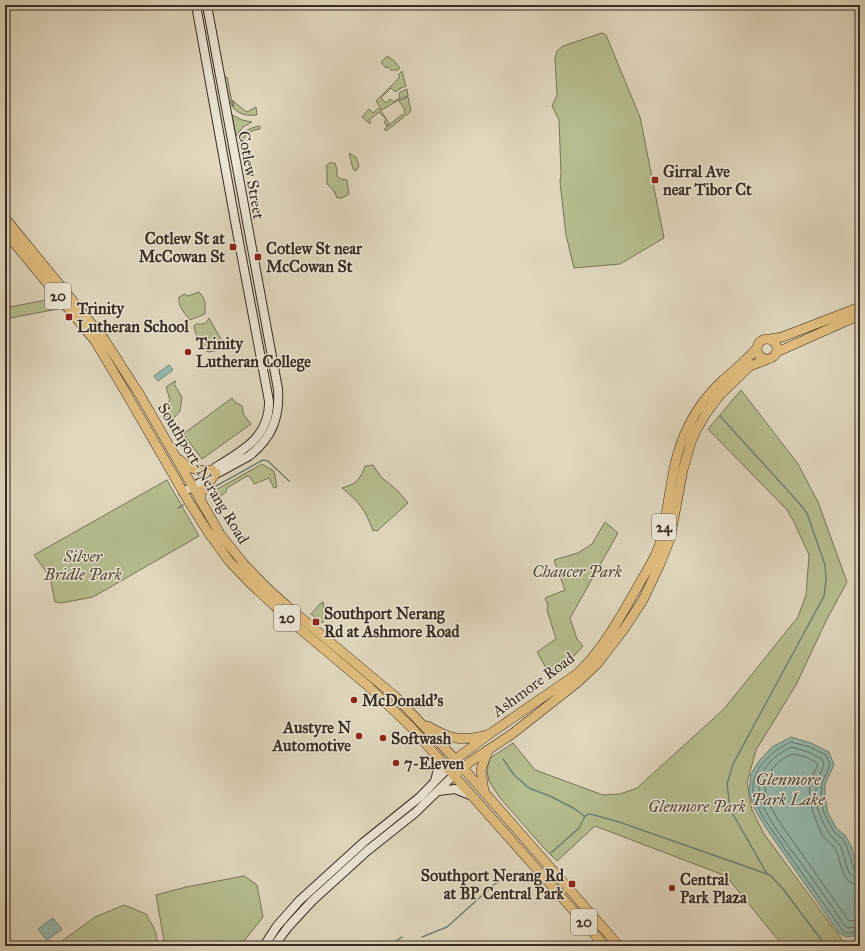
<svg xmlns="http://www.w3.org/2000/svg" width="865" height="951" viewBox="0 0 865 951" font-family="'IM FELL Great Primer',serif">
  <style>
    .green { fill: #b6bd8f; stroke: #77755a }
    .water { fill: #94bab0; stroke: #6f8278 }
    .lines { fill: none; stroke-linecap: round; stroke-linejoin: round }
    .shore { stroke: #66746a; stroke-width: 1 }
    .stream { stroke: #6f8278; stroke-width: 1.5 }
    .secondary-casing { stroke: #382d24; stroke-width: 10 }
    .primary-casing { stroke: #382d24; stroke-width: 10 }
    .secondary { stroke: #ebe5d4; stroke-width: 8 }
    .primary { stroke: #e0bc7e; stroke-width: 9 }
    .poi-dot { fill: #8f2418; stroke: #ebe5d4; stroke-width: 1.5 }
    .labels { text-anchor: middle; stroke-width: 3; stroke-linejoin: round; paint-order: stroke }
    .shield { fill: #ebe5d4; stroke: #6e6459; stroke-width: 1 }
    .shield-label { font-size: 15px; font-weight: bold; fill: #382d24 }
    .poi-label { font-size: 16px; font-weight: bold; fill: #382d24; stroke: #ebe5d4; text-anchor: start }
    .street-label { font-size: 16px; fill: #382d24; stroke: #ebe5d4 }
    .park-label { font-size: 16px; font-style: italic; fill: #514a39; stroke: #ebe5d4 }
    .water-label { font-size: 17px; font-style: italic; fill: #4a4940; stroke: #ebe5d4 }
  </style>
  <rect width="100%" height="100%" fill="#e0d7bd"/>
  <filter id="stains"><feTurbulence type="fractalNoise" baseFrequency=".005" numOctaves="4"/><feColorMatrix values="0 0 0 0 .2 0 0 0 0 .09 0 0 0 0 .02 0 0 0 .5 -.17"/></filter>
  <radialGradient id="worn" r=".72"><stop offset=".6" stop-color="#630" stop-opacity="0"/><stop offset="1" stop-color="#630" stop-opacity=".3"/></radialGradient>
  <!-- green -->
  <path class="green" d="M602 33 606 35 640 117 664 238 620 264 574 268 566 235 560 182 561 173 559 120 552 106 557 95 555 58 557 51 563 46Z
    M387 56 393 60 400 68 396 71 395 69 392 71 388 67 386 68 381 62Z
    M402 71 406 86 401 88 395 92 391 88 381 98 386 103 390 99 394 102 400 97 399 95 400 92 407 89 408 96 402 98 382 110 376 101 400 77 398 75Z
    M227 77 233 107 229 100 224 78Z
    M408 97 411 111 406 116 404 111 405 110 399 101Z
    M233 100 234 102 247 112 256 107 257 115C248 116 241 115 234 109Z
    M379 108 389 123 387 126 384 123 386 119 379 112 369 120 371 122 370 124 362 117 369 109 373 113Z
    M403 114 404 117 386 131 384 129Z
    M232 115 242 120 252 122 243 127 236 136Z
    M260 126V129C245 131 243 138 242 150 241 147 239 142 240 139 241 131 253 127 260 126Z
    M349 153 356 157 359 166 356 171 353 169Z
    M329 163H335L337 170V176L341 179 347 180 349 194 342 198H337L334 191 327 184V171L326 166Z
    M199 292C207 301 205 304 205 314L190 320C184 312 178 307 179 297L185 294 188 296Z
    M51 299 58 309 5 319V308Z
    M209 318 222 341 223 344 219 350 208 352C199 346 196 336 194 326L196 324C202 324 206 325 209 318Z
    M175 381 176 382 174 384 182 397 180 411 174 418 170 420C160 412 163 408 170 400L166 387Z
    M741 390 798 464 818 502 847 582 826 621 796 685 756 750 747 783 752 810 764 834 843 941 842 946H783L726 876 595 826 557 861 543 847 500 798 489 781 487 770 490 758 513 743 535 770 603 795 620 794 637 788 724 709 798 617 806 595 809 555 794 522 787 510 708 429Z
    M232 398 235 402 242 406 244 415 251 424 202 459 183 434Z
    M262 464 274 471 277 487 274 488 269 478 254 484 250 477 247 476 227 488 226 492 214 502 211 497 212 492Z
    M373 465 381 477 397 490 408 503 377 531 375 530 373 531C365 509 360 503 342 488 356 484 360 480 365 466Z
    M167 480 199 536 93 597 61 603 55 602 50 577 34 555Z
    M605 522 618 533 570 618 577 639 583 646 564 667 550 675 537 652 556 639 547 610 548 605 545 598 565 590 554 560 578 553 592 544Z
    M323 602 326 618 322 623 311 614 321 603Z
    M244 876 257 885 263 917 240 946H165L156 895 186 887Z
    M124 905 146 914C151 923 160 935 156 946H55L95 917Z"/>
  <!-- water -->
  <path class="water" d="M169 365 173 370 158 381 154 376Z
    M791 737 811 743 829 752 834 765 825 784V798L828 813 837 829 845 835 851 846 860 875V935L846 937 839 933 766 828 754 808 749 792 751 774 759 761 772 747Z
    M53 918 62 929 47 940 38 929Z"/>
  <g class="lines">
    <!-- shore -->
    <path class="shore" d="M860 874 855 872 847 847 842 838 834 832 824 813 821 798 822 783 830 765 826 755 810 747 791 742C772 750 751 769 753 792 756 811 772 829 782 845 802 873 822 901 842 930L847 933 860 931
      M860 879C846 878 846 860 842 850 839 841 833 840 829 833 820 819 813 800 817 782 818 777 822 771 824 765L822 759 808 752 792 747C775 754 758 770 759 790 759 810 789 847 801 863 816 884 831 905 845 926L848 928 860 926
      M860 885C841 885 842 863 836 850 833 844 827 842 823 836 815 821 806 797 811 779 813 775 815 770 818 765L817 763 806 757 793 754C785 757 780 760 775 766 757 786 767 800 778 820L849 921 860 920"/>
    <!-- stream -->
    <path class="stream" d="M720 416 799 503 807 513 825 565 826 580 824 596 733 764 727 784 730 809 767 874
      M216 486 263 460 268 461 289 481
      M178 508 183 505
      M503 759 514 775 529 788 552 797 575 809 584 816
      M551 853 579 828 585 816 589 814 594 815 619 822 770 875 783 889 826 946
      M422 937 447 927 496 883 513 875 527 874
      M389 946 402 937"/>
    <defs>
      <path id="secondary" d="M196 5 235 221 269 401C270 436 243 451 216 467
        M183 492 249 456C272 438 280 417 278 389L207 5
        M435 781 439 765V758
        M439 791 455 789 470 795
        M264 946 277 926 299 901 364 842 420 797 448 768
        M274 946 288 927 312 901 367 851 416 812 454 775"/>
      <path id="primary" d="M5 218 104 339 140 395 220 534 244 564 264 585 287 606 396 697 456 760 619 946
        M5 232 95 341 122 386 189 502 208 532 229 561 251 584 293 623 368 686 411 727 605 946
        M757 349a10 10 0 1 1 20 0a10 10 0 1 1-20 0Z
        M770 339 782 337 860 307
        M777 352 860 315
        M180 460C190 470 199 471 212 470
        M200 500 201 493 216 473
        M428 726C450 739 461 742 486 735
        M452 764 461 755 491 733 578 673C603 649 621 616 638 586 647 570 658 554 662 536 670 501 671 460 688 427 696 410 708 394 722 381 734 370 747 360 757 348
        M459 771 470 762 512 734 578 682 598 663 624 629 643 600 660 564 670 539 683 470 691 442 697 429 707 412 720 395 750 366 766 360
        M484 792 481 769 488 751"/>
    </defs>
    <!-- secondary casing -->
    <use href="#secondary" class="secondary-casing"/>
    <!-- primary casing -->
    <use href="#primary" class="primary-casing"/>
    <!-- secondary -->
    <use href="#secondary" class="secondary"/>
    <!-- primary -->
    <use href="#primary" class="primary"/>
  </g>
  <!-- markers -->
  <g class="poi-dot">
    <rect x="651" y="176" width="8" height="8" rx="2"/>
    <rect x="229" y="243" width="8" height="8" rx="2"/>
    <rect x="254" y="253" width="8" height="8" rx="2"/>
    <rect x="65" y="313" width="8" height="8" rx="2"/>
    <circle cx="188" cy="352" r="4"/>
    <rect x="312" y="618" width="8" height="8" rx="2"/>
    <circle cx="354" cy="700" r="4"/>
    <circle cx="359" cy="736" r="4"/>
    <circle cx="383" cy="738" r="4"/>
    <circle cx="396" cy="763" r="4"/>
    <rect x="568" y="880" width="8" height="8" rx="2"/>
    <circle cx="672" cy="888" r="4"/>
  </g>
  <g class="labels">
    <!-- shield labels -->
    <g class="shield">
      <rect x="45" y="283" width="26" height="26" rx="3"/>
      <rect x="652" y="514" width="24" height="26" rx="3"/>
      <rect x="274" y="605" width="26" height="26" rx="3"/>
      <rect x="571" y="909" width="26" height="26" rx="3"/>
    </g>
    <g class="shield-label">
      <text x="58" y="301">20</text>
      <text x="664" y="532">24</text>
      <text x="287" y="623">20</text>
      <text x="584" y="927">20</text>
    </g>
    <!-- poi labels -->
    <g class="poi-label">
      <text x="663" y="177">Girral Ave<tspan x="663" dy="18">near Tibor Ct</tspan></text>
      <text x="225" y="244" text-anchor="end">Cotlew St at<tspan x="225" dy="18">McCowan St</tspan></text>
      <text x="266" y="254">Cotlew St near<tspan x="266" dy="18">McCowan St</tspan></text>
      <text x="77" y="314">Trinity<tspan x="77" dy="18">Lutheran School</tspan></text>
      <text x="196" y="349">Trinity<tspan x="196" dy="18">Lutheran College</tspan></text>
      <text x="324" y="619">Southport Nerang<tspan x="324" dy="18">Rd at Ashmore Road</tspan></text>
      <text x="362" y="706">McDonald's</text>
      <text x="351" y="733" text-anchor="end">Austyre N<tspan x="351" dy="18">Automotive</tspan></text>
      <text x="391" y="744">Softwash</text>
      <text x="404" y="769">7-Eleven</text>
      <text x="564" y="881" text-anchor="end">Southport Nerang Rd<tspan x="564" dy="18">at BP Central Park</tspan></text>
      <text x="680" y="885">Central<tspan x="680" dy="18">Park Plaza</tspan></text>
    </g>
    <!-- street labels -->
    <g class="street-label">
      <text transform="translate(252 175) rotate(80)" y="6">Cotlew Street</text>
      <text transform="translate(204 473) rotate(59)" y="6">Southport-Nerang Road</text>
      <text transform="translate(533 684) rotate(-36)" y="6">Ashmore Road</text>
    </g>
    <!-- park labels -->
    <g class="park-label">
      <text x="83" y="562">Silver<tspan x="83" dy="18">Bridle Park</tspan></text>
      <text x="577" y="577">Chaucer Park</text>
      <text x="697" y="812">Glenmore Park</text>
    </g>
    <!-- water labels -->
    <g class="water-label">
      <text x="788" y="785">Glenmore<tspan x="788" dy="20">Park Lake</tspan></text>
    </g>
  </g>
  <!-- margin -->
  <rect width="865" height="951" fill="none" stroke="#e0d7bd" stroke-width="20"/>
  <rect x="6" y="6" width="853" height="939" fill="none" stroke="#382d24" stroke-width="2"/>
  <rect x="10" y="10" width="845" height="931" fill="none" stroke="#382d24"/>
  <rect width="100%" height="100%" filter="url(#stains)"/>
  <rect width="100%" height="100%" fill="url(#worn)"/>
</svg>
